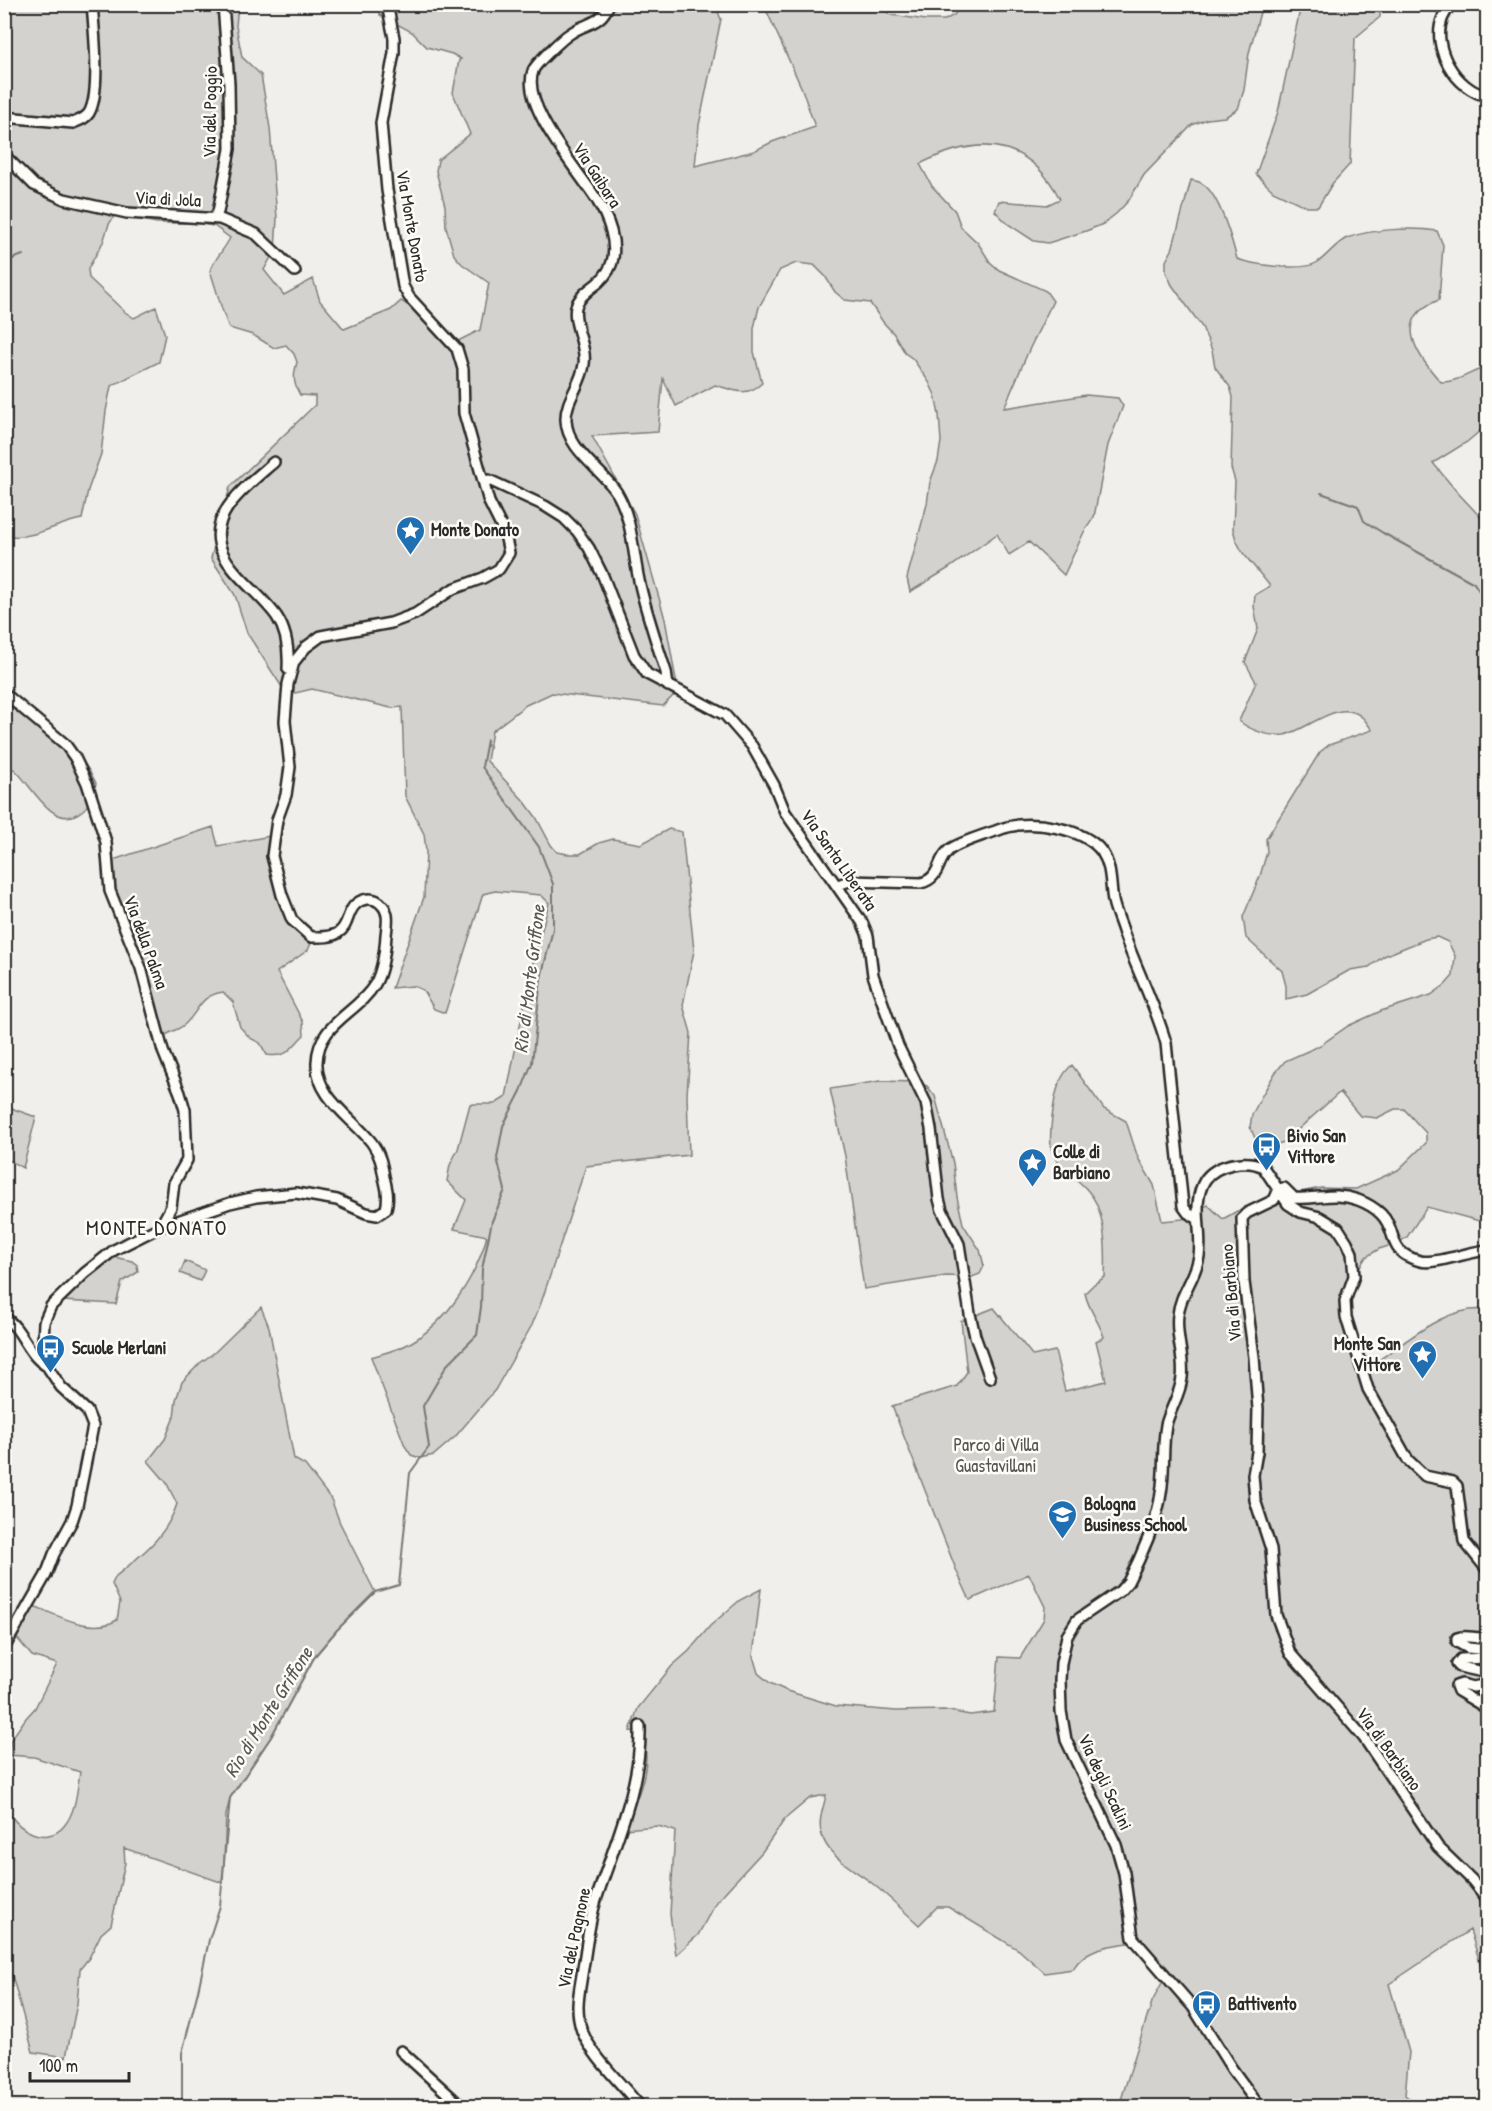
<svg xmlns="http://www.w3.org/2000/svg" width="1492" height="2111" viewBox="0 0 1492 2111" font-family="'Patrick Hand',sans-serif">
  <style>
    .green { fill: #d3d2cf; stroke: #7f7e7d; stroke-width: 1.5 }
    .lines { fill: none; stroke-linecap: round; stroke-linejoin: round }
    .stream { stroke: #777775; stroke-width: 2 }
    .minor-casing { stroke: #2b2b2b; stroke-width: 14 }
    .minor { stroke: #fdfcf7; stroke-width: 9 }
    .labels { text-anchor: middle; stroke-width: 5; stroke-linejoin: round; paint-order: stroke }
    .street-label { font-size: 18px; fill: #2b2b2b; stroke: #fdfcf7 }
    .poi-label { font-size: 18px; font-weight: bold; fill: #2b2b2b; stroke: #fdfcf7; text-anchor: start }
    .park-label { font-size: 18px; fill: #555554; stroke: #fdfcf7 }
    .water-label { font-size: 20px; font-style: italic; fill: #575756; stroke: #fdfcf7 }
    .quarter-label { font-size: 21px; letter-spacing: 1.5px; fill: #2b2b2b; stroke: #fdfcf7 }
  </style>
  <rect width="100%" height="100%" fill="#f0efeb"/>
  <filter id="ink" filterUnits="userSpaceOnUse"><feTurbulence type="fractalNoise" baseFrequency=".0167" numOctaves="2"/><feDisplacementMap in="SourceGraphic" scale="12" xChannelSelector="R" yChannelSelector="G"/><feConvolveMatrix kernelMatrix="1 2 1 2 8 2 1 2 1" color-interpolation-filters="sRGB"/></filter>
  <g filter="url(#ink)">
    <!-- green -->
    <path class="green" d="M4 5H238L236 26 242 57 261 75 270 128 277 218 275 250 264 270 284 295 313 279 320 301 344 329 391 310 401 301 407 305 411 303 450 345 480 330 489 283 462 264 454 255 446 227 445 206 436 171 438 160 470 134 453 93 459 60 461 59 452 54 427 47 412 32 380 15 379 5H715L721 19 699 125 695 166 754 151 772 142 815 127 802 89 764 5H878L891 15 926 20H945L954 15 963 5H1262L1249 53 1244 90 1238 109 1225 117 1207 119 1192 125 1144 175 1129 200 1117 213 1103 224 1086 231 1048 243 1034 241 1008 224 995 211 999 201 1047 205 1060 199C1028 137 977 135 920 164L932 186 955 211 961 227 978 243 990 262 999 270 1046 291 1053 301 1029 350 1004 408 1086 395 1118 398 1123 406 1108 445 1094 517 1084 532 1064 575 1029 542 1009 555 997 534 949 568 910 592 907 578 927 504 930 482 938 461 941 441 939 415 935 395 929 382 913 359 905 353 894 334 883 322 870 303 845 300 835 292 825 276 814 265 796 263 780 270 759 307 754 328V352L762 383C746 398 734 390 715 385L676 406 663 379 658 432 592 436 635 514 665 619 678 691 663 706 552 693 526 705 492 731 487 761 525 802 536 817 551 845 557 852 568 854H580L599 843 613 839 641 844 669 829 682 832 694 951 683 1005 691 1033 687 1095 689 1155 586 1166 541 1303 532 1325 495 1390 455 1437 434 1455 420 1458 411 1455 405 1446 371 1357C384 1353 398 1350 410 1343 447 1322 476 1277 487 1236L454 1229 466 1200 447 1181 450 1165 458 1149 470 1104H495L506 1097 531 970 549 903 541 895 495 891 483 894 445 1013 434 1009 423 990 413 986 392 988 424 897 426 851 424 834 405 796 402 707 391 708 312 689 287 695 247 633 235 595 211 558 230 487 315 405V396L300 395C293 383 293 376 297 362L294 354 286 345 274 348 253 335 229 328C221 310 217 290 210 271 215 258 224 250 230 238L214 226 194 223H157L115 215 109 224 103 242 88 269 89 278 125 312 134 318 156 307 165 335 159 362 111 386 106 411 101 454 88 490 82 519C57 523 30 542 5 535Z
      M1301 5H1380V17L1355 38 1350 164 1332 184 1318 207H1307L1273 191 1256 174 1278 112Z
      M1191 180C1194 181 1198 181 1201 183 1218 191 1232 240 1237 259 1254 265 1303 272 1318 262 1328 255 1336 243 1347 238 1371 229 1413 227 1437 231L1443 245 1439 300C1391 318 1417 356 1441 382 1459 382 1471 371 1487 367V425L1467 442 1433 463 1458 493 1487 524V1223L1427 1207 1407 1237 1398 1243 1379 1249 1366 1257 1360 1266 1347 1311 1359 1355 1377 1361C1410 1340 1445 1305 1487 1310V1986L1470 1930 1389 1984 1409 2052 1405 2095 1418 2106H1119L1152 2002 1166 1975 1135 1942C1111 1946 1086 1946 1073 1969L1045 1973 1019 1950 948 1907H937L919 1925C904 1911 889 1897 873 1884 855 1869 827 1858 821 1832 818 1819 824 1807 826 1795L810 1798 785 1819 762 1852 716 1902 698 1935 676 1955 670 1914 675 1831 658 1826 625 1829C636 1799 656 1763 640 1732L630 1731 638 1708 672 1666 689 1651 710 1626 740 1600 761 1589 753 1656 758 1673 770 1683 787 1691 836 1706 896 1711 944 1710 970 1715 994 1712 999 1657 1020 1658 1044 1619 1045 1607 1029 1574 970 1600 957 1572 892 1406 957 1386 967 1372 961 1321 994 1308 1033 1356 1055 1351 1065 1391 1106 1381 1096 1341 1104 1337C1099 1321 1088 1309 1085 1293L1094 1284 1105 1277C1106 1256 1106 1229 1098 1208 1090 1184 1066 1176 1054 1156 1046 1145 1054 1097 1059 1084 1062 1076 1066 1070 1072 1065L1104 1109 1126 1121 1138 1158 1154 1185 1162 1221 1183 1219 1190 1213 1208 1205 1223 1219 1237 1211 1259 1207 1284 1195 1321 1188 1356 1189 1398 1170 1426 1143V1133L1404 1109H1395L1377 1118 1360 1116 1340 1092 1284 1142 1274 1145 1264 1144 1255 1138 1250 1127 1252 1115 1261 1097 1275 1073 1285 1061 1319 1046 1348 1026 1381 1011 1431 995 1445 985 1453 976 1455 956 1448 942 1437 937 1426 939 1384 956 1369 967 1350 970 1307 994 1286 999V986L1282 971 1246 938 1243 917 1260 876 1267 852 1266 839 1271 831 1320 752 1329 745 1372 730C1369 726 1366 721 1363 718 1340 696 1307 731 1284 735 1269 737 1250 730 1239 721L1256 682 1245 662 1258 629 1254 606 1255 595 1270 586 1243 553 1236 540 1233 529 1235 481 1231 468 1233 397 1230 387 1215 367 1212 350 1202 327 1172 285 1166 272V261L1172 250Z
      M4 689C38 718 76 743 96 783 94 795 89 808 77 814 51 828 31 784 14 769L5 772Z
      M213 827 218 846 275 835 273 852 284 901 312 941 308 950 277 972 303 1022 304 1035C290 1048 289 1058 267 1055L260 1043 250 1038 240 1027 233 1002 223 992C198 996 200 1011 184 1025 177 1031 168 1031 160 1040L114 895 110 861Z
      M880 1081 915 1082 927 1086 935 1096 953 1163 957 1197 963 1224 980 1250 984 1266 980 1274 972 1277 946 1276 864 1289 845 1156 830 1089Z
      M5 1106 36 1117 23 1168 5 1158Z
      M114 1257 132 1261 137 1265 138 1272 122 1282 116 1304 63 1301 95 1270Z
      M185 1261 205 1270 200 1281 180 1273Z
      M261 1307 269 1327 294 1459 305 1465 331 1499 340 1523 375 1592 337 1630 315 1656 271 1737 230 1798 226 1815 223 1883 124 1848 125 1863 111 1925 101 1934 89 1958 80 1969 77 2004 66 2057 33 2052 12 1975 5 1970V1801C9 1826 45 1849 64 1826 76 1812 77 1790 80 1772L34 1757 9 1755 10 1741 26 1718 35 1708 57 1664 32 1656 16 1637 34 1606C59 1616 92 1635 117 1620L120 1602 112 1584 116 1576C142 1554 166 1537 177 1504L166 1482 148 1461 165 1439 174 1417 176 1400 182 1382 200 1363 215 1352Z"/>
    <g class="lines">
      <!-- stream -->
      <path class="stream" d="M4 262 23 255
        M1321 493 1358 506 1364 521 1383 533 1474 583 1481 594 1488 596
        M182 2106V2053L198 1991 209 1940 220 1906 230 1798 271 1737 315 1656 337 1630 375 1592 399 1585 410 1473 429 1447 423 1406 447 1365 477 1335 481 1307 482 1269 492 1221 505 1190 497 1158 503 1126 521 1091 532 1063 541 978 553 929V884L539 847 482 767 487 740"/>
      <defs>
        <path id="minor" d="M609 4C600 26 587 22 571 33 564 37 535 64 533 71 520 107 581 173 598 202 604 211 608 221 611 231 618 257 612 274 590 289 584 294 578 299 576 307 572 323 587 346 584 364 582 384 565 400 566 420 567 450 602 469 617 493 633 520 633 556 640 585 647 615 657 644 666 672L668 686
          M1451 4C1448 8 1445 13 1443 17 1430 46 1456 91 1488 96
          M4 117 73 123C80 120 85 119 89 113 101 93 94 29 92 4
          M4 155 34 185 64 199 127 213 220 219 256 234 295 271
          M214 218 218 212 230 149 229 84 223 4
          M274 462C258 476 240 490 228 507 195 555 254 583 277 617 287 632 289 651 288 669
          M484 482 489 480 545 506 564 518 577 531 589 548 603 576 634 655 647 674 725 715 752 746 774 785 785 812 862 922 868 936 873 975 898 1046 926 1103 931 1129 939 1199 942 1210 959 1244 970 1314 975 1336 990 1378
          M4 693 65 744 75 758 87 783 106 842 110 891 141 968 163 1051 180 1093 185 1110 187 1160 174 1183 171 1207 160 1227
          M838 885 849 881 921 883C941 878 936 861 949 850 959 842 991 833 1004 828 1031 819 1085 828 1102 852 1112 867 1110 884 1113 901 1115 911 1120 921 1123 931 1136 969 1155 1004 1166 1043L1183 1206 1188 1213 1198 1219
          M1279 1189 1274 1200 1247 1213 1242 1218 1244 1282 1254 1357 1258 1409 1257 1452 1253 1475 1255 1500 1271 1549 1276 1615 1290 1653 1364 1738 1438 1847 1472 1880 1488 1900
          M1279 1189 1284 1188 1294 1198C1318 1200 1333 1191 1358 1200 1366 1203 1375 1208 1381 1214 1399 1232 1385 1252 1420 1261 1435 1265 1470 1251 1488 1250
          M4 1317C23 1329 27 1355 47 1366
          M1488 1637C1477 1640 1466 1634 1457 1638V1642L1468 1648 1488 1650
          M4 1648 46 1575 54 1554 72 1521 77 1506 93 1426 87 1411 61 1387 47 1366 43 1342 44 1322 51 1306 85 1273 114 1250 160 1227 230 1203 256 1197 296 1193 337 1200 366 1213 377 1215 386 1209C389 1197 387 1189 384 1177 382 1165 380 1154 372 1143 354 1119 315 1097 317 1062 318 1023 357 1014 375 984 383 970 385 952 386 935 387 925 390 913 382 905 374 896 361 898 354 906 347 914 348 927 338 933 330 938 320 937 311 937L292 920 282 895 272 856 277 820 286 795 290 767 285 721 288 684 294 662 306 647 321 636 391 623 415 614 453 589 483 578 499 569 509 553 505 534 489 502 464 413 463 369 457 349 409 297 403 286 387 190 381 123 394 53V38L387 4
          M1488 1658 1461 1659 1457 1664 1460 1667 1488 1673
          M1488 1684 1473 1687 1462 1684 1456 1686 1458 1691 1488 1709
          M401 2051 461 2106
          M638 2106 637 2103C620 2082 592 2056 582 2031 574 2009 580 1990 583 1968 587 1944 589 1920 597 1897 615 1843 642 1783 640 1726
          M1259 2106 1232 2069 1193 2007 1133 1938 1124 1873 1116 1845 1066 1740 1061 1711 1060 1680 1061 1663 1067 1636 1077 1620 1120 1591 1128 1582C1140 1559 1158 1519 1161 1493 1165 1471 1162 1448 1166 1425 1170 1409 1180 1395 1182 1378 1185 1357 1175 1336 1178 1315 1180 1293 1196 1278 1199 1256 1203 1231 1191 1203 1205 1180 1216 1164 1247 1158 1263 1167L1288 1204 1300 1212 1320 1217 1338 1228 1347 1242 1352 1253 1354 1276 1345 1301 1346 1317 1368 1389 1408 1460 1425 1476 1453 1482 1457 1486 1464 1541 1488 1571"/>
      </defs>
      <!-- minor casing -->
      <use href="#minor" class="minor-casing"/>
      <!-- minor -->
      <use href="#minor" class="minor"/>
    </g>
  </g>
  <!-- icons -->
  <defs>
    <symbol id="sight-pin" viewBox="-11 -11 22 30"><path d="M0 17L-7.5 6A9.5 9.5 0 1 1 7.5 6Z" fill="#1f6fb2" stroke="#fdfcf7"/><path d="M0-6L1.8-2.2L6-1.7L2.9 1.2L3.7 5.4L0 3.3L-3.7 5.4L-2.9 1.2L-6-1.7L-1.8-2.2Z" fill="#fff"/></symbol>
    <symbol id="bus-pin" viewBox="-11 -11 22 30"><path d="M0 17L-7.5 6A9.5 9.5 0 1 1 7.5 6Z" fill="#1f6fb2" stroke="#fdfcf7"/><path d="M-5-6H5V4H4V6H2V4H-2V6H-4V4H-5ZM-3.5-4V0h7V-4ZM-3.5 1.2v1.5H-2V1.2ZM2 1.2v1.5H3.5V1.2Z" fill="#fff"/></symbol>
    <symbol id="university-pin" viewBox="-11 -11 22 30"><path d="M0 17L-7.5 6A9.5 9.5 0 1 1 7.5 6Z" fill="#1f6fb2" stroke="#fdfcf7"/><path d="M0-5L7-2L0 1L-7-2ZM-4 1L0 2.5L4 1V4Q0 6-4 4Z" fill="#fff"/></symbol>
  </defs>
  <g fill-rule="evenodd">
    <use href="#sight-pin" x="394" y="514" width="33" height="45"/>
    <use href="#bus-pin" x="1250" y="1130" width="33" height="45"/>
    <use href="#sight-pin" x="1016" y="1146" width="33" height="45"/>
    <use href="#bus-pin" x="34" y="1332" width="33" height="45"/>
    <use href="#sight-pin" x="1406" y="1338" width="33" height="45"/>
    <use href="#university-pin" x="1046" y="1498" width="33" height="45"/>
    <use href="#bus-pin" x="1190" y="1988" width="33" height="45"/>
  </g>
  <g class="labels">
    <!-- street labels -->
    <g class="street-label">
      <text transform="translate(210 112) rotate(-89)" y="6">Via del Poggio</text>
      <text transform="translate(597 175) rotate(57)" y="6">Via Gaibara</text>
      <text transform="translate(168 199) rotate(3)" y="6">Via di Jola</text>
      <text transform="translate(412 226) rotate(80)" y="6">Via Monte Donato</text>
      <text transform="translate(839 860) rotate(55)" y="6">Via Santa Liberata</text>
      <text transform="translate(146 942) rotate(70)" y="6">Via della Palma</text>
      <text transform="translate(1231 1293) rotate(-95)" y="6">Via di Barbiano</text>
      <text transform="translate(1389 1749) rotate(54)" y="6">Via di Barbiano</text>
      <text transform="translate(1105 1782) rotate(65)" y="6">Via degli Scalini</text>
      <text transform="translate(574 1938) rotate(-78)" y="6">Via del Pagnone</text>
    </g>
    <!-- poi labels -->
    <g class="poi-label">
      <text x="431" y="536">Monte Donato</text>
      <text x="1287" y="1142">Bivio San<tspan x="1287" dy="21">Vittore</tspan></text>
      <text x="1053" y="1158">Colle di<tspan x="1053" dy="21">Barbiano</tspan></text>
      <text x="1401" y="1350" text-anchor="end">Monte San<tspan x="1401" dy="21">Vittore</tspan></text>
      <text x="72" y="1354">Scuole Merlani</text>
      <text x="1084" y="1510">Bologna<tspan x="1084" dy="21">Business School</tspan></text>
      <text x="1228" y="2010">Battivento</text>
    </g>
    <!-- park labels -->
    <g class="park-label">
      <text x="996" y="1451">Parco di Villa<tspan x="996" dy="21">Guastavillani</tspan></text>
    </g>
    <!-- water labels -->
    <g class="water-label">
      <text transform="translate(529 979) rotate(-83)" y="7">Rio di Monte Griffone</text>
      <text transform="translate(268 1712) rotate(-58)" y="7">Rio di Monte Griffone</text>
    </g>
    <!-- quarter labels -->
    <g class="quarter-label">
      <text x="157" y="1235">MONTE DONATO</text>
    </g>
  </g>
  <!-- margin -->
  <rect width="1492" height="2111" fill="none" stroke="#fdfcf7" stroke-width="24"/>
  <rect x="12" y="12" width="1468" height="2087" fill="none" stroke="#2b2b2b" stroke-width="2" filter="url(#ink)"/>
  <!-- scale -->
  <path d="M30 2072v9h99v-9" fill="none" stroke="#2b2b2b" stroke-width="3"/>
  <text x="39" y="2072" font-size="18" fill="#2b2b2b" stroke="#fdfcf7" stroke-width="4.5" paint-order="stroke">100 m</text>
</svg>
